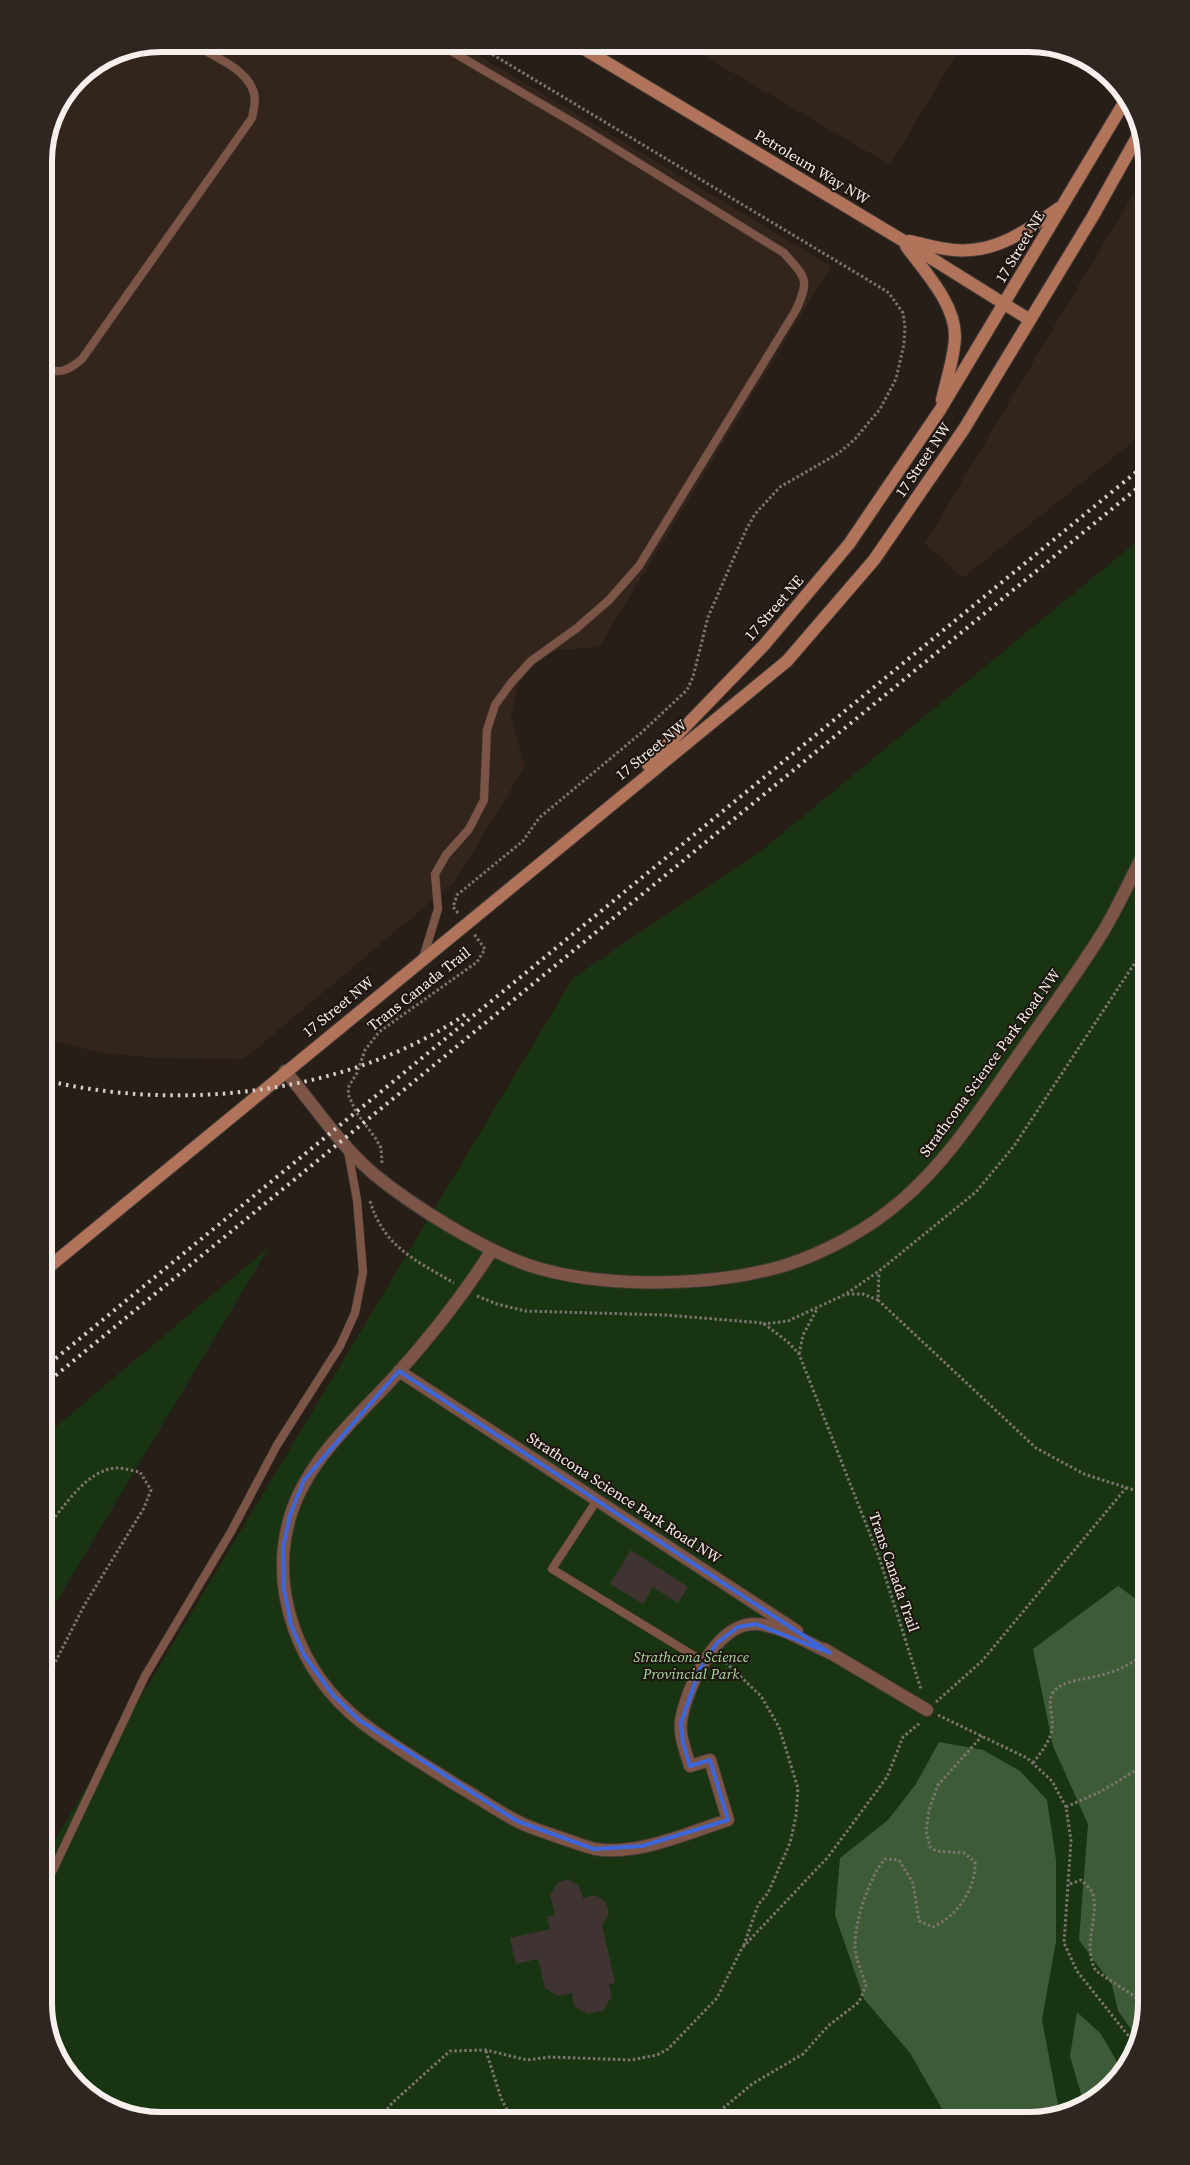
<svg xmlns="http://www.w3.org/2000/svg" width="1190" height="2165" viewBox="0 0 1190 2165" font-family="'Source Serif 4',serif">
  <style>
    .built { fill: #33251c }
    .green { fill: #193411 }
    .forest { fill: #3e5b37 }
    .building { fill: #403433 }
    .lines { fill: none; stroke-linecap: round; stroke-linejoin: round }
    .lane-casing { stroke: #443b36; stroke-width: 9 }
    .street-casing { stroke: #443b36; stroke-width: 14 }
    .secondary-casing { stroke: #443b36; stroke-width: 14 }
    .path { stroke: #7c746f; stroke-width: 3; stroke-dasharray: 2.5 2.5; stroke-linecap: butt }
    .lane { stroke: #7c5546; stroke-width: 8 }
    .street { stroke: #7c5546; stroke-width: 12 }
    .secondary { stroke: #b1735a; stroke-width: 12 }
    .rail { stroke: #d5cecb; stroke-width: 4; stroke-dasharray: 2.5 5; stroke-linecap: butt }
    .marked { fill: none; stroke: #3e66db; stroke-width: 4; stroke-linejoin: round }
    .labels { text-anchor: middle; stroke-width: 4; stroke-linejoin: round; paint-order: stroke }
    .street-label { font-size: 15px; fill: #f7f0ed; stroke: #1d140f }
    .park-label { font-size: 15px; font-style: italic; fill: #aadb9e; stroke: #1d140f }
    .rim { fill: none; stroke: #f7f0ed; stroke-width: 6 }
  </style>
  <rect width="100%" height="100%" fill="#271e18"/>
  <!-- built -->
  <path class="built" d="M161 44H459L831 266 599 647 558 650 544 657 527 673 518 685 511 717 525 767 454 882 244 1059 157 1058 102 1053 44 1039V154L53 116 78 78 116 53Z
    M684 44H963L890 165Z
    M1146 173V431L963 578 925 543Z"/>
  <!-- green -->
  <path class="green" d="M1146 534V2004L1126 2069 1074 2112 1029 2121H154L96 2101 53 2049 44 2004V1858L573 978 761 851Z
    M269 1247 44 1622V1437Z"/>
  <!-- forest -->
  <path class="forest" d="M1118 1586 1146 1606V2004L1136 2036 1118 2011 1112 1985 1079 1940 1088 1824 1053 1746 1033 1649Z
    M939 1742 983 1750 1020 1771 1047 1800 1056 1860V1941L1042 2020 1060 2115 1029 2121H949L910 2053 864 1999 835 1915 840 1858 888 1820 916 1784Z
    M1077 2012 1101 2034 1123 2072 1084 2104 1070 2056Z"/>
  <!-- building -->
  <path class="building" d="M631 1550 688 1587 678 1603 653 1587 643 1604 610 1584Z
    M569 1879 579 1886 583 1898 595 1895 606 1902 609 1914 602 1925 615 1983 609 1984 612 1996 603 2011 588 2014 574 2006 572 1993 558 1996 545 1988 538 1959 516 1964 510 1938 550 1929 547 1917 555 1915 550 1895 558 1882Z"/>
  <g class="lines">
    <defs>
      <path id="lane" d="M44 369C61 374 69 370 82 359L252 118C254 109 257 97 252 88 243 67 211 55 193 44
        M423 958 438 909 435 874 446 855 469 829 484 800 487 730 495 705 511 683 531 661 577 628 609 600 639 566 796 310C810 279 806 278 784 253L579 126 439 44
        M597 1500 552 1569 704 1662
        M44 1889 145 1676 232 1530 277 1445 340 1346 355 1313 363 1272 357 1200 348 1151"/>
      <path id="street" d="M285 1071C315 1106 340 1146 375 1175 413 1206 482 1249 528 1265 600 1289 710 1287 783 1266 825 1253 869 1229 902 1200 946 1162 977 1114 1010 1067 1040 1023 1073 980 1101 935 1118 908 1131 877 1146 849
        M492 1250C464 1294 432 1335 397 1374 358 1417 307 1459 290 1517 268 1592 300 1673 360 1721 391 1745 425 1765 458 1786 478 1797 497 1811 517 1821 532 1829 551 1834 567 1840 576 1843 586 1847 595 1849 638 1856 687 1833 728 1820L710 1760 690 1766C686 1752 679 1736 681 1721 686 1689 716 1623 755 1624 777 1624 810 1644 830 1653
        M399 1371 797 1631
        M824 1649 927 1710"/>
      <path id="secondary" d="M576 44 902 240 1030 320
        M909 241C924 244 939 249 954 250 996 254 1027 230 1059 208
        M906 246C924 271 955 303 955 336 955 355 946 381 942 400
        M648 765 765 644 849 544 940 410 1125 101
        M44 1271 787 661 874 560 964 429 1093 216 1140 132"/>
    </defs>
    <!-- lane casing -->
    <use href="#lane" class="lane-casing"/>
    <!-- street casing -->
    <use href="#street" class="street-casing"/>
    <!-- secondary casing -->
    <use href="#secondary" class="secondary-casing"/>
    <!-- path -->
    <path class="path" d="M458 913 453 907 457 895 523 841 539 818 641 733 687 690 693 677 708 617 746 530 755 514 780 487 839 453 855 439 880 409 896 379 904 344 905 327 903 313 889 293 878 286 475 44
      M382 1163 381 1148 376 1139 356 1112 348 1094 349 1086 357 1073 365 1050 379 1032 477 962 485 949 474 934
      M370 1201C384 1247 415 1260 454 1283
      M847 1294H863L878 1300 879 1272
      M477 1296 497 1304 525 1311 666 1315 763 1323 788 1342 799 1354 879 1557 921 1689
      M878 1300 1036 1448 1084 1474 1146 1494
      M763 1324 788 1321 846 1294 879 1271 976 1192 1014 1146 1146 946
      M799 1354 803 1335 817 1309
      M722 1659 761 1696 779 1727 798 1788 796 1816 790 1843 768 1893 758 1905 744 1945
      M44 1684 85 1604 144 1508 151 1490 140 1472C133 1471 124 1468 117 1468 86 1469 62 1510 44 1531
      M936 1702 982 1661 1126 1488
      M938 1715 1027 1758 1052 1781 1066 1807 1071 1840 1064 1943 1077 1971 1134 2043
      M1033 1763C1041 1752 1049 1743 1052 1730 1055 1717 1044 1700 1056 1689 1064 1682 1077 1680 1088 1678 1109 1674 1131 1667 1146 1651
      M1066 1807 1100 1792 1146 1764
      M1070 1884 1081 1880C1084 1883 1090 1888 1092 1892 1101 1914 1081 1944 1096 1971L1134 1996 1145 2009
      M486 2051 501 2098 513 2121
      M378 2121 392 2103 450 2051 486 2050 527 2060 550 2057 631 2060 657 2055 668 2049 717 1998 742 1948 828 1857 887 1777 903 1737 921 1722
      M708 2121 752 2084 803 2054 828 2026 859 2002 866 1986C863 1974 856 1960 855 1948 854 1923 869 1877 885 1859L899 1860 913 1883 919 1921 933 1927C957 1916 976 1889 975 1862L964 1853 936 1851 930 1847 926 1831 929 1810 938 1785 982 1736"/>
    <!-- lane -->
    <use href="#lane" class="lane"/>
    <!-- street -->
    <use href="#street" class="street"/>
    <!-- secondary -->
    <use href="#secondary" class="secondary"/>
    <!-- rail -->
    <path class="rail" d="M44 1080C181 1113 351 1094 469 1012
      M44 1368 1146 464
      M44 1385 1146 481"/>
  </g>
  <!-- marked area -->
  <path class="marked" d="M399 1371 830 1653 756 1624 738 1627 717 1643 699 1671 681 1723 683 1743 690 1766 710 1760 728 1820 642 1846 594 1849 517 1821 359 1720 333 1695 304 1655 291 1625 284 1589 283 1548 290 1515 304 1480Z"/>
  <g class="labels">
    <!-- street labels -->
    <g class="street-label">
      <text transform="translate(812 167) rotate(31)" y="5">Petroleum Way NW</text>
      <text transform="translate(1020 247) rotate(-59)" y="5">17 Street NE</text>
      <text transform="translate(923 460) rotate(-56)" y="5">17 Street NW</text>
      <text transform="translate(774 608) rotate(-49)" y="5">17 Street NE</text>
      <text transform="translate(651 750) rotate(-39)" y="5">17 Street NW</text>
      <text transform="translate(419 989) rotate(-38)" y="5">Trans Canada Trail</text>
      <text transform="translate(338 1007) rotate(-39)" y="5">17 Street NW</text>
      <text transform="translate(990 1063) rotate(-54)" y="5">Strathcona Science Park Road NW</text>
      <text transform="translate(624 1498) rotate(33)" y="5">Strathcona Science Park Road NW</text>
      <text transform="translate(894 1572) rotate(71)" y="5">Trans Canada Trail</text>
    </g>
    <!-- park labels -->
    <g class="park-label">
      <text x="691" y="1662">Strathcona Science<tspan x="691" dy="17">Provincial Park</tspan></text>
    </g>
  </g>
  <!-- crop -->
  <path d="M0 0H1190V2165H0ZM161 52H1029A109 109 0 0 1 1138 161V2003A109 109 0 0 1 1029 2112H161A109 109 0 0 1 52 2003V161A109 109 0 0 1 161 52Z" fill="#2e2621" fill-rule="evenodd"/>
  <path class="rim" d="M161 52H1029A109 109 0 0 1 1138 161V2003A109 109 0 0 1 1029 2112H161A109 109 0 0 1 52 2003V161A109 109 0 0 1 161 52Z"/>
</svg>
